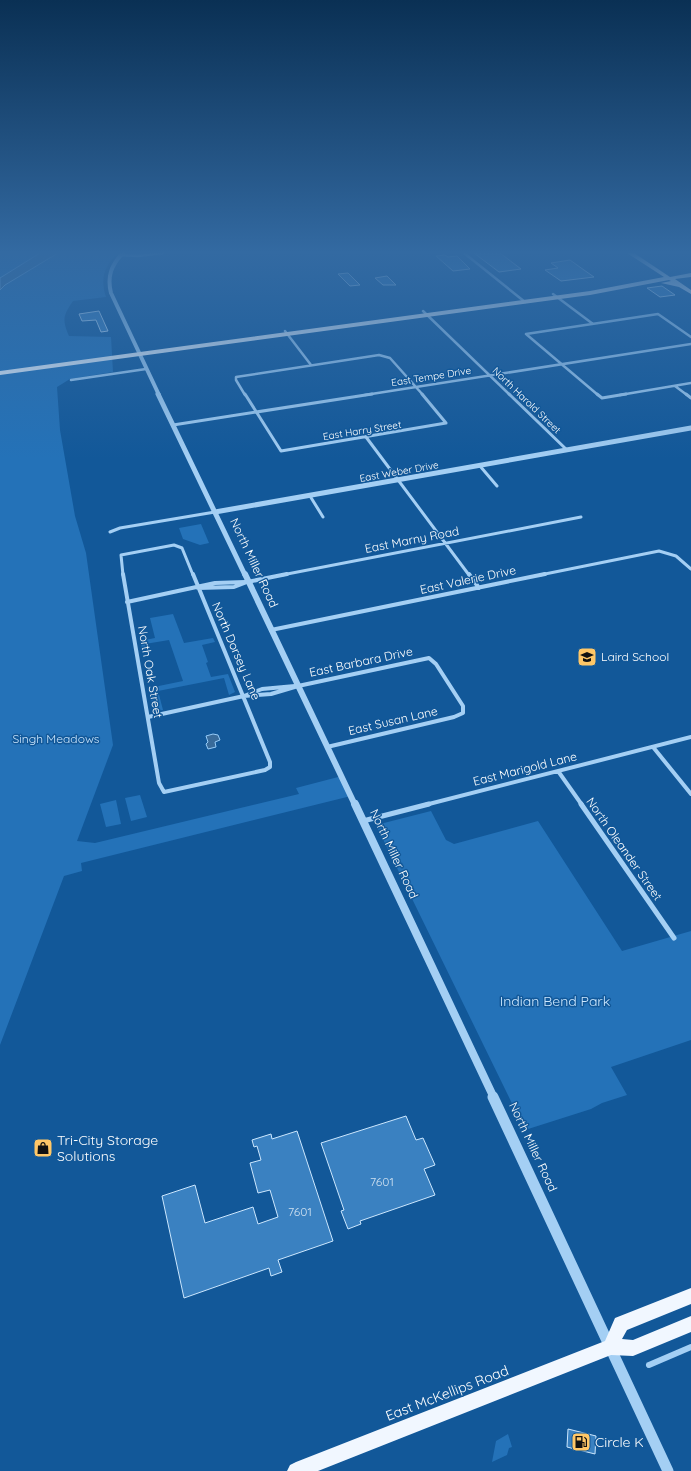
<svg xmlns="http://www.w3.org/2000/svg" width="691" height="1471" viewBox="0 0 691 1471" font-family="Quicksand,sans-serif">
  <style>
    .green { fill: #2472b8 }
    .water { fill: #396b9a; stroke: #96cbf7 }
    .building { fill: #3a81c1; stroke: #cce7fe }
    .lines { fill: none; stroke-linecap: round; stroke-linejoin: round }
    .minor-far4 { stroke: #a4cff4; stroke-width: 2.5 }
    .minor-far3 { stroke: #a4cff4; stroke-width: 3 }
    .minor-far2 { stroke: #a4cff4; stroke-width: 4 }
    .minor-far1 { stroke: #a4cff4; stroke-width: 5 }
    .minor { stroke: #a4cff4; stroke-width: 6 }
    .tertiary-far4 { stroke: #a4cff4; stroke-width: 4 }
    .tertiary-far3 { stroke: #a4cff4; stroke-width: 5 }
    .tertiary-far2 { stroke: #a4cff4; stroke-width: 6 }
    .tertiary-far1 { stroke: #a4cff4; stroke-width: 8 }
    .tertiary { stroke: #a4cff4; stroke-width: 11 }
    .primary { fill: #f1f7ff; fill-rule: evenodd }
    .labels { text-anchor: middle; stroke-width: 3; stroke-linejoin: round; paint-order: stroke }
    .far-street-label { font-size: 10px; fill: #fff; stroke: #125899 }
    .street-label { font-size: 12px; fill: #fff; stroke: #125899 }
    .poi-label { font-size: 12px; fill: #fff; stroke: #125899; text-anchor: start }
    .park-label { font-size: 12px; fill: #cce7fe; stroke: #125899 }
    .near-number-label { font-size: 12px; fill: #cee0f0 }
    .near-park-label { font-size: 14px; fill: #cce7fe; stroke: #125899 }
    .near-poi-label { font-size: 14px; fill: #fff; stroke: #125899; text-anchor: start }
    .near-street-label { font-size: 14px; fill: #fff; stroke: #125899 }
  </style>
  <rect width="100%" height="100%" fill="#125899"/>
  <!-- green -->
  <path class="green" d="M0 253H118C104 266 100 279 106 297L73 301C63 316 62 319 69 336L111 337 113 372 70 379 57 387 60 430 75 516 86 553 113 745 77 841 95 843 299 794 296 788 342 776 351 796 81 863 82 871 64 876 0 1045Z
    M201 524 209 543 200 545 183 539 179 528Z
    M173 614 184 643 213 638 215 642 202 645 208 662 206 663 211 677 228 674 235 692 229 695 224 678 158 691 163 710 155 711 153 709 149 688 183 681 169 640 145 644 146 647 142 648 140 641 155 638 150 618Z
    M140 795 147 817 131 821 125 798Z
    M116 800 121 824 106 827 100 804Z
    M431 811 446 840 454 844 538 821 622 951 691 931V1040L611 1067 627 1095 602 1103 591 1109 525 1130 376 825Z
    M508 1434 512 1447 509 1448 507 1455 492 1462 496 1441Z"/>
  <!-- water -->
  <path class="water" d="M40 253H58L5 285 0 290V278Z
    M213 734 218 735 220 740 215 742 216 747 208 749 206 744 208 742 206 736Z"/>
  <!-- building -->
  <path class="building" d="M474 253H500L521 269 499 272Z
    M445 255 448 257 457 256 470 269 453 271 436 256Z
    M570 260 584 270 594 277 561 281 545 270 558 268 551 263Z
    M348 273 360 285 350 286 338 274Z
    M387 276 396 285H383L375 278Z
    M662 286 675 295 660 297 647 288Z
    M99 311 108 331 101 332 96 320 82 321 79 314Z
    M406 1116 416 1140 423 1138 435 1165 424 1169 435 1195 360 1221 361 1224 348 1229 341 1211 344 1210 321 1143Z
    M297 1131 333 1241 278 1260 282 1272 271 1276 269 1268 184 1298 162 1196 195 1185 205 1223 253 1207 258 1224 278 1217 270 1190 258 1193 250 1163 261 1160 257 1146 254 1147 252 1140 271 1134 272 1139Z
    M568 1429 596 1436 595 1454 567 1447Z"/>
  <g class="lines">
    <!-- minor-far4 -->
    <path class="minor-far4" d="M464 253 525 302
      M120 255 138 256 163 253
      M553 294 593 324
      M423 311 510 395
      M285 331 311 365
      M526 334 598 395
      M526 334 658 314 691 337
      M71 380 146 369
      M675 386 687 395
      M245 395 236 380V377L379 355 390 358 423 395
      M365 395 691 344
      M620 395 691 383"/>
    <!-- minor-far3 -->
    <path class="minor-far3" d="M245 394 281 451 446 423 422 394
      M509 394 567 450
      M597 394 602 398 626 394
      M686 394 691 398
      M173 425 372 394
      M366 437 469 575
      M480 466 497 486
      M310 496 323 517
      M110 532 120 528 215 512
      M123 575 121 555 174 545 182 548 193 575
      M282 575 581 517
      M540 575 659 551 676 556 691 569"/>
    <!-- minor-far2 -->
    <path class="minor-far2" d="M123 574 159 783 164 792 265 770 270 767V762L193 574
      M469 574 479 588
      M198 588 234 587 247 582 287 574
      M127 602 215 583 245 582
      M271 630 545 574
      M244 696 271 694 298 686 429 658 436 664 463 706V713L454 717 327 747
      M148 717 244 696 262 689 295 686
      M653 747 691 794
      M558 771 582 805
      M425 805 691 737"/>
    <!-- minor-far1 -->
    <path class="minor-far1" d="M581 804 674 938
      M363 821 429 804"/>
    <!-- minor -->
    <path class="minor" d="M649 1365 691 1347"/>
    <!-- tertiary-far4 -->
    <path class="tertiary-far4" d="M123 253C111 265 107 277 111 293L159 395"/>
    <!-- tertiary-far3 -->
    <path class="tertiary-far3" d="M158 394 245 575
      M215 512 691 428"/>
    <!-- tertiary-far2 -->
    <path class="tertiary-far2" d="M245 574 355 805"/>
    <!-- tertiary-far1 -->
    <path class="tertiary-far1" d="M355 804 494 1098"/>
    <!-- tertiary -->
    <path class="tertiary" d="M493 1097 668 1471"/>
    <!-- primary -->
    <path class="primary" d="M627 253H634L670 277 691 273V277L675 279 691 290V294L679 287 661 283 671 281 669 280 590 295 0 375V371L590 291 664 277Z
      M691 1288V1304L627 1330 622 1339 633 1340 691 1316V1332L633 1356 611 1355 318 1471H287L290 1465 296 1462 605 1341 615 1318Z"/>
  </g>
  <!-- sky -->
  <linearGradient id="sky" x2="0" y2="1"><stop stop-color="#0a3054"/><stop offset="0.55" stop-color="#336aa2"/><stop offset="1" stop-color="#336aa2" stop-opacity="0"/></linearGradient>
  <rect width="691" height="459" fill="url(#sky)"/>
  <!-- icons -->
  <defs>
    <symbol id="school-square" viewBox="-11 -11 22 22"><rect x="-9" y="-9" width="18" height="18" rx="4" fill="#ffc767" stroke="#125899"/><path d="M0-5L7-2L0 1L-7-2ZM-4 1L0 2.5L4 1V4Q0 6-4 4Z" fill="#111"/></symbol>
    <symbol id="shop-square" viewBox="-11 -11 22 22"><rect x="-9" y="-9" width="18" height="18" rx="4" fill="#ffc767" stroke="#125899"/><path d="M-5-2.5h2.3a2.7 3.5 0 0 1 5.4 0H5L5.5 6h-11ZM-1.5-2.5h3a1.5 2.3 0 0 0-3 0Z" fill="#111"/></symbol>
    <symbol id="fuel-square" viewBox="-11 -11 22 22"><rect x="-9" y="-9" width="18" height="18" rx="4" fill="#ffc767" stroke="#125899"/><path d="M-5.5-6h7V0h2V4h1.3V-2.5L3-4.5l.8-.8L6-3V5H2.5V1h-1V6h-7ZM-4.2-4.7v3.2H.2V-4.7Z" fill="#111"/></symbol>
  </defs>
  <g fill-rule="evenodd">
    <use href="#school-square" x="576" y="646" width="22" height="22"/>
    <use href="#shop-square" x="32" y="1137" width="22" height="22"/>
    <use href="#fuel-square" x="570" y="1431" width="22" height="22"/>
  </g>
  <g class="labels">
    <!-- far-street labels -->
    <g class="far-street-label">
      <text transform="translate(431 376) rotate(-9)" y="4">East Tempe Drive</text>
      <text transform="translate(527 400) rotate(44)" y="4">North Harold Street</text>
      <text transform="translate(362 430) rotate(-9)" y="4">East Harry Street</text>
      <text transform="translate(399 471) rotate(-10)" y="4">East Weber Drive</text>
    </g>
    <!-- street labels -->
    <g class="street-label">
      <text transform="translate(412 540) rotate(-11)" y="4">East Marny Road</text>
      <text transform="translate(254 563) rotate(65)" y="4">North Miller Road</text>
      <text transform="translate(468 580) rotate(-12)" y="4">East Valerie Drive</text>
      <text transform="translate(236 651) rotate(67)" y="4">North Dorsey Lane</text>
      <text transform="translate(361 662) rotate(-12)" y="4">East Barbara Drive</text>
      <text transform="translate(150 672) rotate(80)" y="4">North Oak Street</text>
      <text transform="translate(393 721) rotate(-13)" y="4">East Susan Lane</text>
      <text transform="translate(525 769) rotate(-14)" y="4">East Marigold Lane</text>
      <text transform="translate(624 849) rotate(55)" y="4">North Oleander Street</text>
      <text transform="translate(394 854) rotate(65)" y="4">North Miller Road</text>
      <text transform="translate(533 1147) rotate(65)" y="4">North Miller Road</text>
    </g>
    <!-- poi labels -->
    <g class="poi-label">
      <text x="601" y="661">Laird School</text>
    </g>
    <!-- park labels -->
    <g class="park-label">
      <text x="56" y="743">Singh Meadows</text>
    </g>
    <!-- near-number labels -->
    <g class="near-number-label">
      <text x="382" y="1186">7601</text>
      <text x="300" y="1216">7601</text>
    </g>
    <!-- near-park labels -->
    <g class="near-park-label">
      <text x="555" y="1006">Indian Bend Park</text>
    </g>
    <!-- near-poi labels -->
    <g class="near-poi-label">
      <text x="57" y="1145">Tri-City Storage<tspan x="57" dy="16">Solutions</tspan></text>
      <text x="595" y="1447">Circle K</text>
    </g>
    <!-- near-street labels -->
    <g class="near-street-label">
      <text transform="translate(447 1393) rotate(-21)" y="5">East McKellips Road</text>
    </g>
  </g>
</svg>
